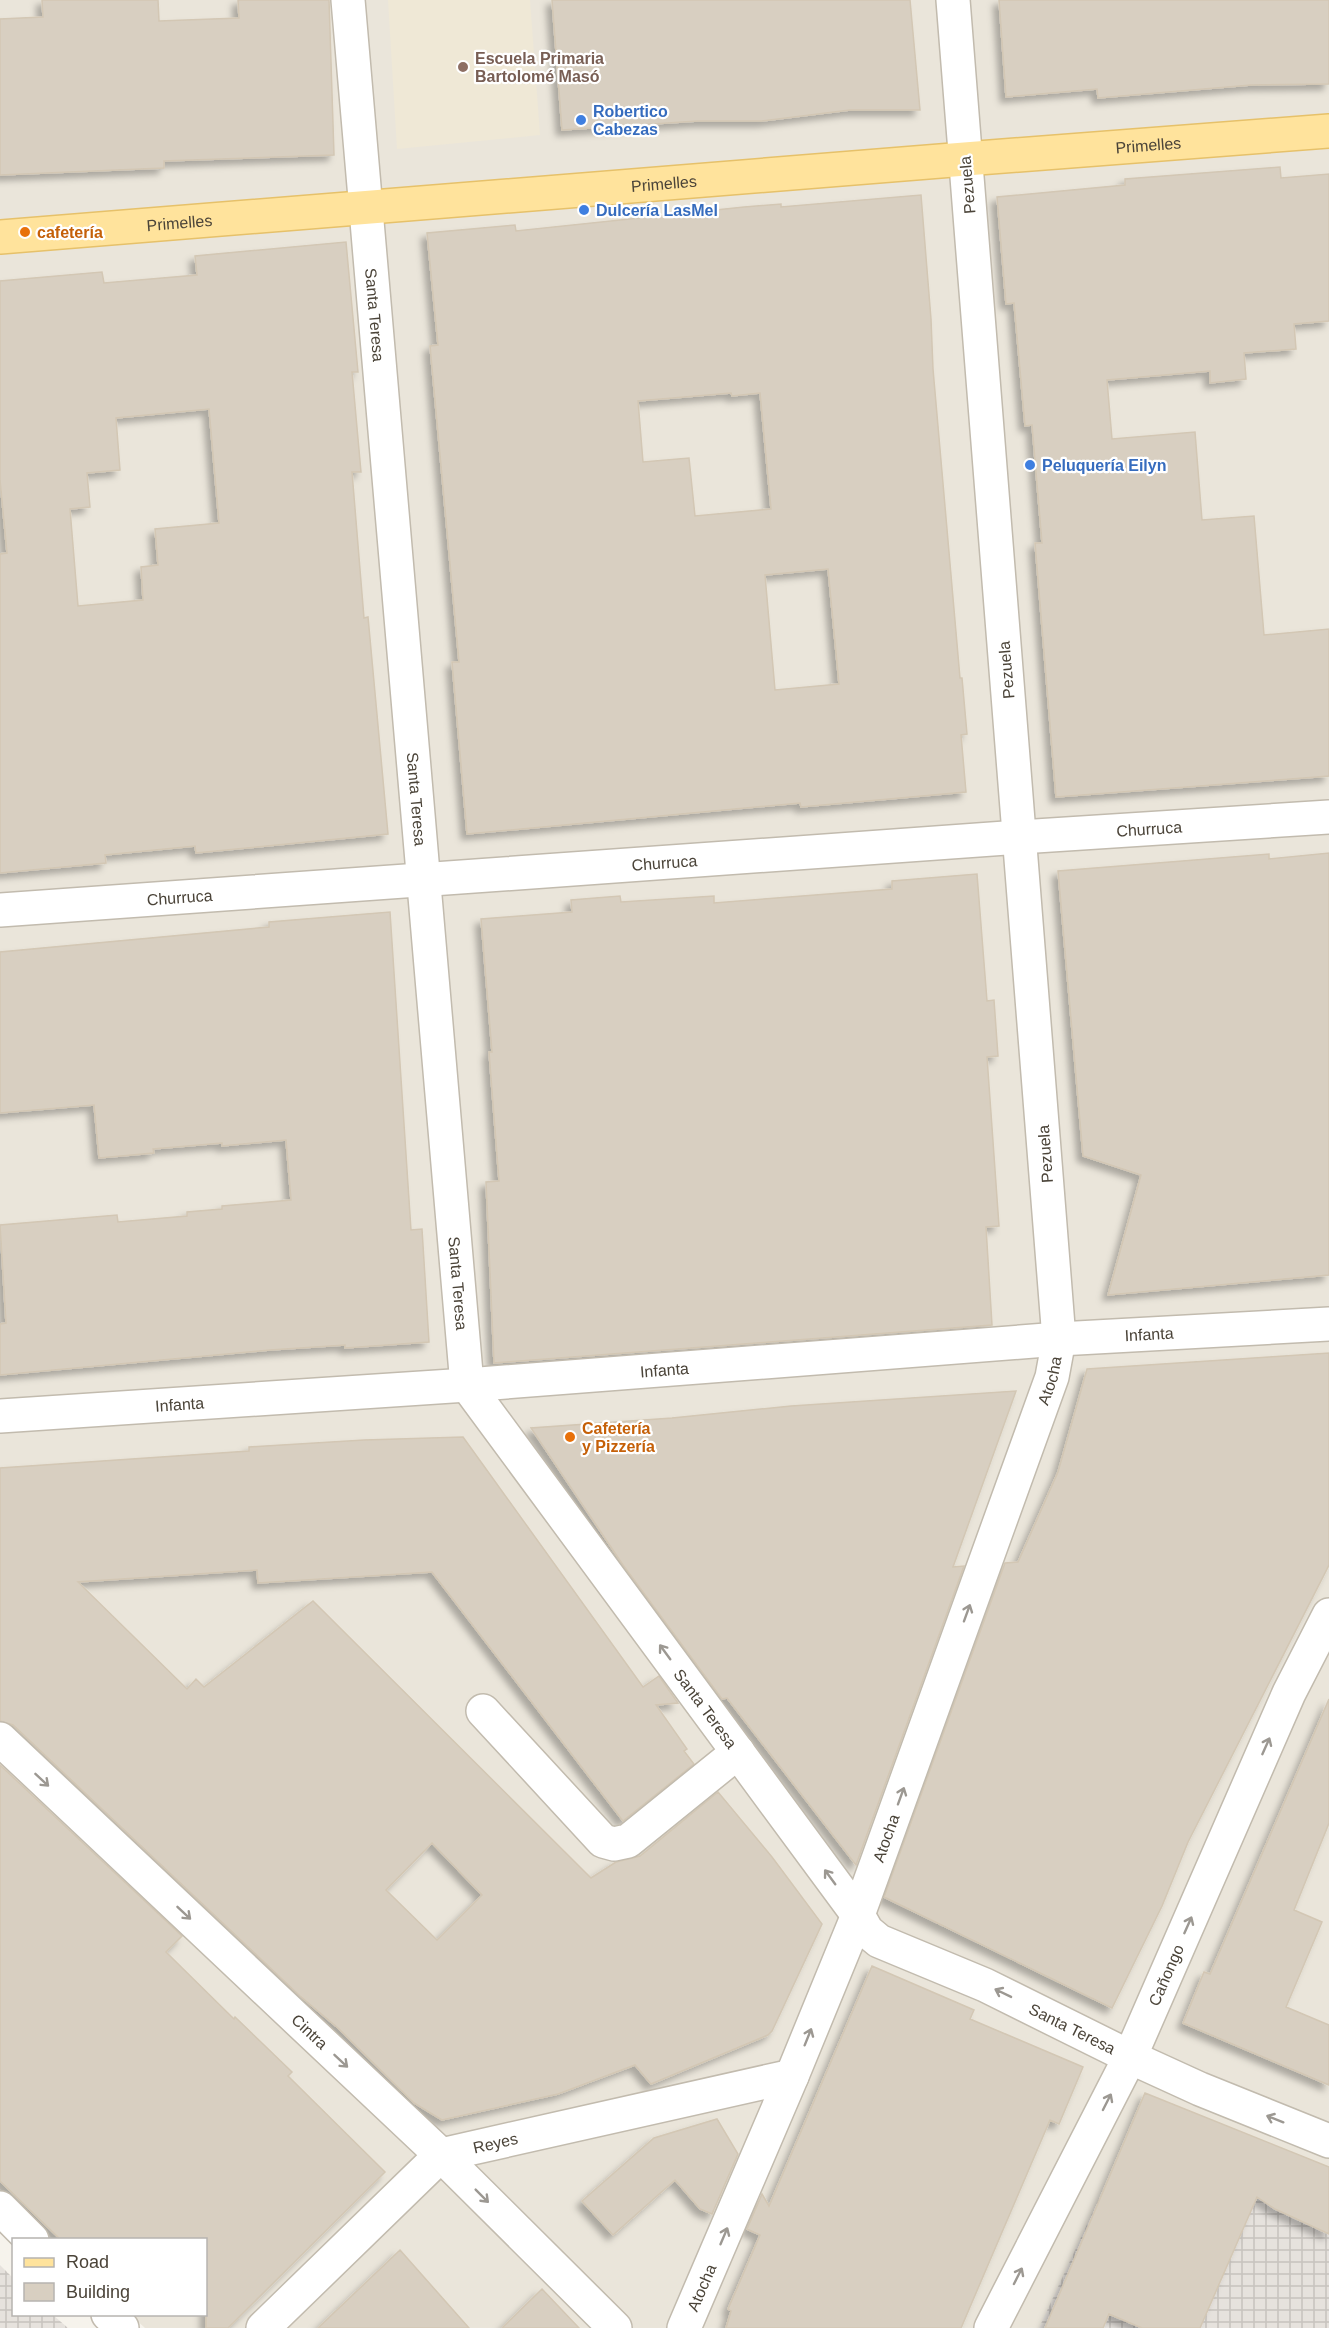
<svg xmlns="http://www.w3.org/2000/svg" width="1329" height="2328" viewBox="0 0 1329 2328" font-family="Helvetica,sans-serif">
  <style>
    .residential { fill: #eae5da }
    .industrial { fill: url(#industrial-grid) }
    .education { fill: #efe8d6 }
    .building { fill: #d8cfc1; stroke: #d3c7b4; stroke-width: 1.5; fill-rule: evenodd; filter: url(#shadow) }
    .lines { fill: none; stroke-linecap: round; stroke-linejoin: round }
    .minor-casing { stroke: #c2bbae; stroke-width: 36 }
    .major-casing { stroke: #e6c16a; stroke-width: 36 }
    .minor { stroke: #fff; stroke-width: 33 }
    .major { stroke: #ffe39c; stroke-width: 33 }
    .oneway { stroke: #9c9892 }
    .education-dot { fill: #8d6e63; stroke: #fff; stroke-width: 2 }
    .shop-dot { fill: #3f7fe0; stroke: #fff; stroke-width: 2 }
    .food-dot { fill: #e8710a; stroke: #fff; stroke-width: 2 }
    .labels { text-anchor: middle; stroke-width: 4.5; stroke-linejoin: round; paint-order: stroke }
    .education-label { font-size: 16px; font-weight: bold; fill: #785e54; stroke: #fff; text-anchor: start }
    .shop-label { font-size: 16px; font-weight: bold; fill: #366cbe; stroke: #fff; text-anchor: start }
    .street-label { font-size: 16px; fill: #4b4439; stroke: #fff }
    .food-label { font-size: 16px; font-weight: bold; fill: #c56008; stroke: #fff; text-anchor: start }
  </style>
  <defs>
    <pattern id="industrial-grid" width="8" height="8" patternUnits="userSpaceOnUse" patternTransform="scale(1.5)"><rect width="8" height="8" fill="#e6e2dd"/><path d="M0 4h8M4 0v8" fill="none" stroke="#c7c3be"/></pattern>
    <filter id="shadow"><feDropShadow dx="-5.5" dy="5.5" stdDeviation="3" flood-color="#0004"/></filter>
  </defs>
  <rect width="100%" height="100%" fill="#f6f3ec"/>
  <!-- residential -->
  <path class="residential" d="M0 0H1329V2328H145L131 2315 206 2314V2240L53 2239 0 2189Z"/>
  <!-- industrial -->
  <path class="industrial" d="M1126 2140 1257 2197 1275 2209 1329 2234V2328H1039Z
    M0 2265 13 2278 14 2314 53 2315 68 2328H0Z"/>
  <!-- education -->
  <path class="education" d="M388 0H530L540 135 397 149Z"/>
  <!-- building -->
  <path class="building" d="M42 0H158L159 21 239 18 238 0H329L334 155 164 161V168L0 175V19L43 17Z
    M552 0H910L920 110H850L762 121H698L562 130Z
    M999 0H1329V84L1251 85 1098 98 1097 89 1006 97Z
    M1280 167 1281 178 1329 174V321L1294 324 1296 349 1244 353 1246 379 1210 383V371L1107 380 1112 439 1195 432 1202 520 1254 516 1264 635 1329 629V776L1056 797 1035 543H1042L1032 425 1025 426 1014 303 1006 304 997 197 1125 185V179Z
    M921 195 931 319 933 369 960 678H962L967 734 961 735 966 792 801 807 800 803 467 834 452 662H459L430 346 438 345 427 233 515 225 516 231 744 207 781 204V207ZM731 393 732 396 760 393 771 509 695 516 689 458 643 462 638 401ZM828 569 839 684 775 690 765 575Z
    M346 242 358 372H352L361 472H352L364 618 368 617 388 834 196 853 195 846 105 855 106 863 0 873V554L7 553 0 480V281L102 272 104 283 197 275 195 256ZM209 409 219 523 155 529 158 565 141 567 143 600 78 606 70 509 90 507 87 473 120 470 116 418Z
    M1329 853V1275L1108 1295 1141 1175 1083 1156 1058 871 1269 854V859Z
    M977 874 987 1001 994 1000 998 1056 987 1057 999 1226 986 1227 992 1325 494 1363 486 1182 499 1181 489 1052H492L481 919 572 912 571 900 620 896 621 902 714 896V903L892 889V881Z
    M390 912 411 1230 422 1229 429 1342 345 1348V1345L270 1350 0 1375V1324L6 1323 0 1225 117 1215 118 1222 187 1216V1212L222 1209V1206L291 1200 286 1140 222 1146V1143L153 1149 154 1153 99 1158 94 1105 0 1113V952L269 927V922Z
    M1329 1353V1565L1188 1842 1162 1906 1112 2008 884 1897 1005 1563 1018 1562 1058 1472 1087 1369Z
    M1016 1391 953 1567 964 1566 856 1865 727 1698 722 1699 623 1565 531 1428 672 1418 791 1406Z
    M463 1437 643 1687 659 1676 678 1703 656 1705 687 1749 684 1751 694 1764 623 1821 432 1572 258 1583 257 1570 78 1582 187 1689 196 1679 204 1687 313 1601 591 1878 616 1862 640 1856 718 1792 772 1857 822 1924 772 2031 768 2035 651 2084 635 2065 558 2094 442 2120 414 2103 338 2028 300 1996 13 1725 0 1721V1468L249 1451V1447L364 1440ZM432 1843 482 1895 437 1940 386 1890Z
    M1329 1699V1823L1294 1910 1322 1922 1286 2007 1329 2025V2085L1183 2023 1204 1972 1210 1974Z
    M0 1765 182 1936 166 1952 234 2019 235 2017 292 2072 288 2076 385 2172 228 2328H206V2240H61L0 2181Z
    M872 1966 974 2010 970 2019 1083 2067 1059 2124 1050 2120 961 2328H726L731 2311 728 2309 760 2235 747 2229 762 2194 769 2206Z
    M1145 2093 1329 2167V2234L1275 2209 1257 2197 1200 2328H1142L1109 2314 1103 2328H1045Z
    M717 2119 738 2154 712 2214 700 2209 675 2180 613 2235 582 2201 654 2138Z
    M400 2250 469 2328H318Z
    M542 2289 579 2328H502Z"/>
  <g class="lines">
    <defs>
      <g id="minor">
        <path id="s1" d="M348 0 467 1385 858 1915 867 1931 879 1941 985 1985 1130 2057 1200 2089 1329 2141"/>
        <path id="s2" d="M0 910 1020 837 1329 817"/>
        <path id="s3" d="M0 1416 467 1385 1059 1339 1329 1324"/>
        <path d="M483 1711 603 1841 614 1844 628 1841 738 1752"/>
        <path id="s4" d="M0 1739 441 2155 615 2328"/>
        <path d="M0 2208 32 2240"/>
        <path d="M108 2314 122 2328"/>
        <path id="s5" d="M263 2328 441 2155 792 2076"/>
        <path id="s6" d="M684 2328 792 2076 858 1915 1052 1377 1059 1339 953 0"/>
        <path id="s7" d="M991 2328 1130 2057 1289 1693 1329 1615"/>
      </g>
      <g id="major">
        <path id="s8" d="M0 237 965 159 1329 131"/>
      </g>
    </defs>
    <!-- minor casing -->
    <use href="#minor" class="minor-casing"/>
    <!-- major casing -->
    <use href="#major" class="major-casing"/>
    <!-- minor -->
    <use href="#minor" class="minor"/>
    <!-- major -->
    <use href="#major" class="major"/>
  </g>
  <!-- one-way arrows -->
  <defs><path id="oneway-shaft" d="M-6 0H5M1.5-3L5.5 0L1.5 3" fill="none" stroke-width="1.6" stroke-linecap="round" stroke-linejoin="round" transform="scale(1.5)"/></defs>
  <g class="oneway">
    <use href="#oneway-shaft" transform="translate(967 1613) rotate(-70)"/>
    <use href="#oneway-shaft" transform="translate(665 1652) rotate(-126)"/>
    <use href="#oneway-shaft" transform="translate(1266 1746) rotate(-66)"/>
    <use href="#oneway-shaft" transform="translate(42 1780) rotate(43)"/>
    <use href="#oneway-shaft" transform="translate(901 1796) rotate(-70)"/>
    <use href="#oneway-shaft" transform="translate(830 1877) rotate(-126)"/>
    <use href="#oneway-shaft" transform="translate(184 1913) rotate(43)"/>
    <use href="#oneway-shaft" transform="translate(1188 1925) rotate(-66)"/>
    <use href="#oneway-shaft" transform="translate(1003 1993) rotate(-154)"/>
    <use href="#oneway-shaft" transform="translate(808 2037) rotate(-68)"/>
    <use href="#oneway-shaft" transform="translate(341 2061) rotate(43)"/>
    <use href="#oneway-shaft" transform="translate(1107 2102) rotate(-63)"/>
    <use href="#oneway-shaft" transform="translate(1275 2119) rotate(-158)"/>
    <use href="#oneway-shaft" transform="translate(482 2196) rotate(45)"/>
    <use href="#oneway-shaft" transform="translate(724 2236) rotate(-67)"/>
    <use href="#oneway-shaft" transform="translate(1018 2276) rotate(-63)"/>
  </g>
  <!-- markers -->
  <circle class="education-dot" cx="463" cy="67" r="6"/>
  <g class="shop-dot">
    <circle cx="581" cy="120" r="6"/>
    <circle cx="584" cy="210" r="6"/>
    <circle cx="1030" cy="465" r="6"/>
  </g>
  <g class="food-dot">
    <circle cx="25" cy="232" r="6"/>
    <circle cx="570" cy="1437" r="6"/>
  </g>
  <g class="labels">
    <!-- education labels -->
    <g class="education-label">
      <text x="475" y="64">Escuela Primaria<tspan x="475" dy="18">Bartolomé Masó</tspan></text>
    </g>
    <!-- shop labels -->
    <g class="shop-label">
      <text x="593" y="117">Robertico<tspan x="593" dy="18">Cabezas</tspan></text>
      <text x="596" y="216">Dulcería LasMel</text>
      <text x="1042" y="471">Peluquería Eilyn</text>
    </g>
    <!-- street labels -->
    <g class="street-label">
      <text dy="6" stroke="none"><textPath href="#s8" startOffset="1152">Primelles</textPath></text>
      <text dy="6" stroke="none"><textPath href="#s8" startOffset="666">Primelles</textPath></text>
      <text transform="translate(967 185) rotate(-95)" y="6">Pezuela</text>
      <text dy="6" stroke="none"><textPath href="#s8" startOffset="180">Primelles</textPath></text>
      <text dy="6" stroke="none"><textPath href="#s1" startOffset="316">Santa Teresa</textPath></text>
      <text transform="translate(1006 670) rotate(-95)" y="6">Pezuela</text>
      <text dy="6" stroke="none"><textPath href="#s1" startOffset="802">Santa Teresa</textPath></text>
      <text dy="6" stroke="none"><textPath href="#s2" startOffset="1152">Churruca</textPath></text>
      <text dy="6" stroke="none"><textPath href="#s2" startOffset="666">Churruca</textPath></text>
      <text dy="6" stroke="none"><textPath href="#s2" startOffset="180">Churruca</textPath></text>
      <text transform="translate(1045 1154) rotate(-94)" y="6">Pezuela</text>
      <text dy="6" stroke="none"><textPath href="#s1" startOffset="1288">Santa Teresa</textPath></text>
      <text dy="6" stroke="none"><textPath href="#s3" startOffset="1152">Infanta</textPath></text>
      <text dy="6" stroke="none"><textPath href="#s3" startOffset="666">Infanta</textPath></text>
      <text dy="6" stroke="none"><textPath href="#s6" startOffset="1016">Atocha</textPath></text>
      <text dy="6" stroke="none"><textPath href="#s3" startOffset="180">Infanta</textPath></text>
      <text dy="6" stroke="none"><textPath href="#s1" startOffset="1792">Santa Teresa</textPath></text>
      <text dy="6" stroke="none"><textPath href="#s6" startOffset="530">Atocha</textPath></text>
      <text dy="6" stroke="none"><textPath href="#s7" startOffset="394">Cañongo</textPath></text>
      <text dy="6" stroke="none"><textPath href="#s1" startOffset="2295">Santa Teresa</textPath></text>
      <text dy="6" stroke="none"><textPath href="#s4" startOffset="426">Cintra</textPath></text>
      <text dy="6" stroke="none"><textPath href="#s5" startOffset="304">Reyes</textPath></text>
      <text dy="6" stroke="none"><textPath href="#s6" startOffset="44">Atocha</textPath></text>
    </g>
    <!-- food labels -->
    <g class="food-label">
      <text x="37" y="238">cafetería</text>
      <text x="582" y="1434">Cafetería<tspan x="582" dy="18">y Pizzería</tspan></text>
    </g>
  </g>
  <!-- legend -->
  <rect x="12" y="2238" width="195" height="78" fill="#ffffff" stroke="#b7b4b0" stroke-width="1.5"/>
  <rect x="24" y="2258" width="30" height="9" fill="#ffe39c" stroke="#b7b4b0" stroke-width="1.5"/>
  <text x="66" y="2268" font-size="18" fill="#4b4439">Road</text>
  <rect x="24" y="2283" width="30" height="18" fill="#d8cfc1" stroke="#b7b4b0" stroke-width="1.5"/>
  <text x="66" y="2298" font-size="18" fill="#4b4439">Building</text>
</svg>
